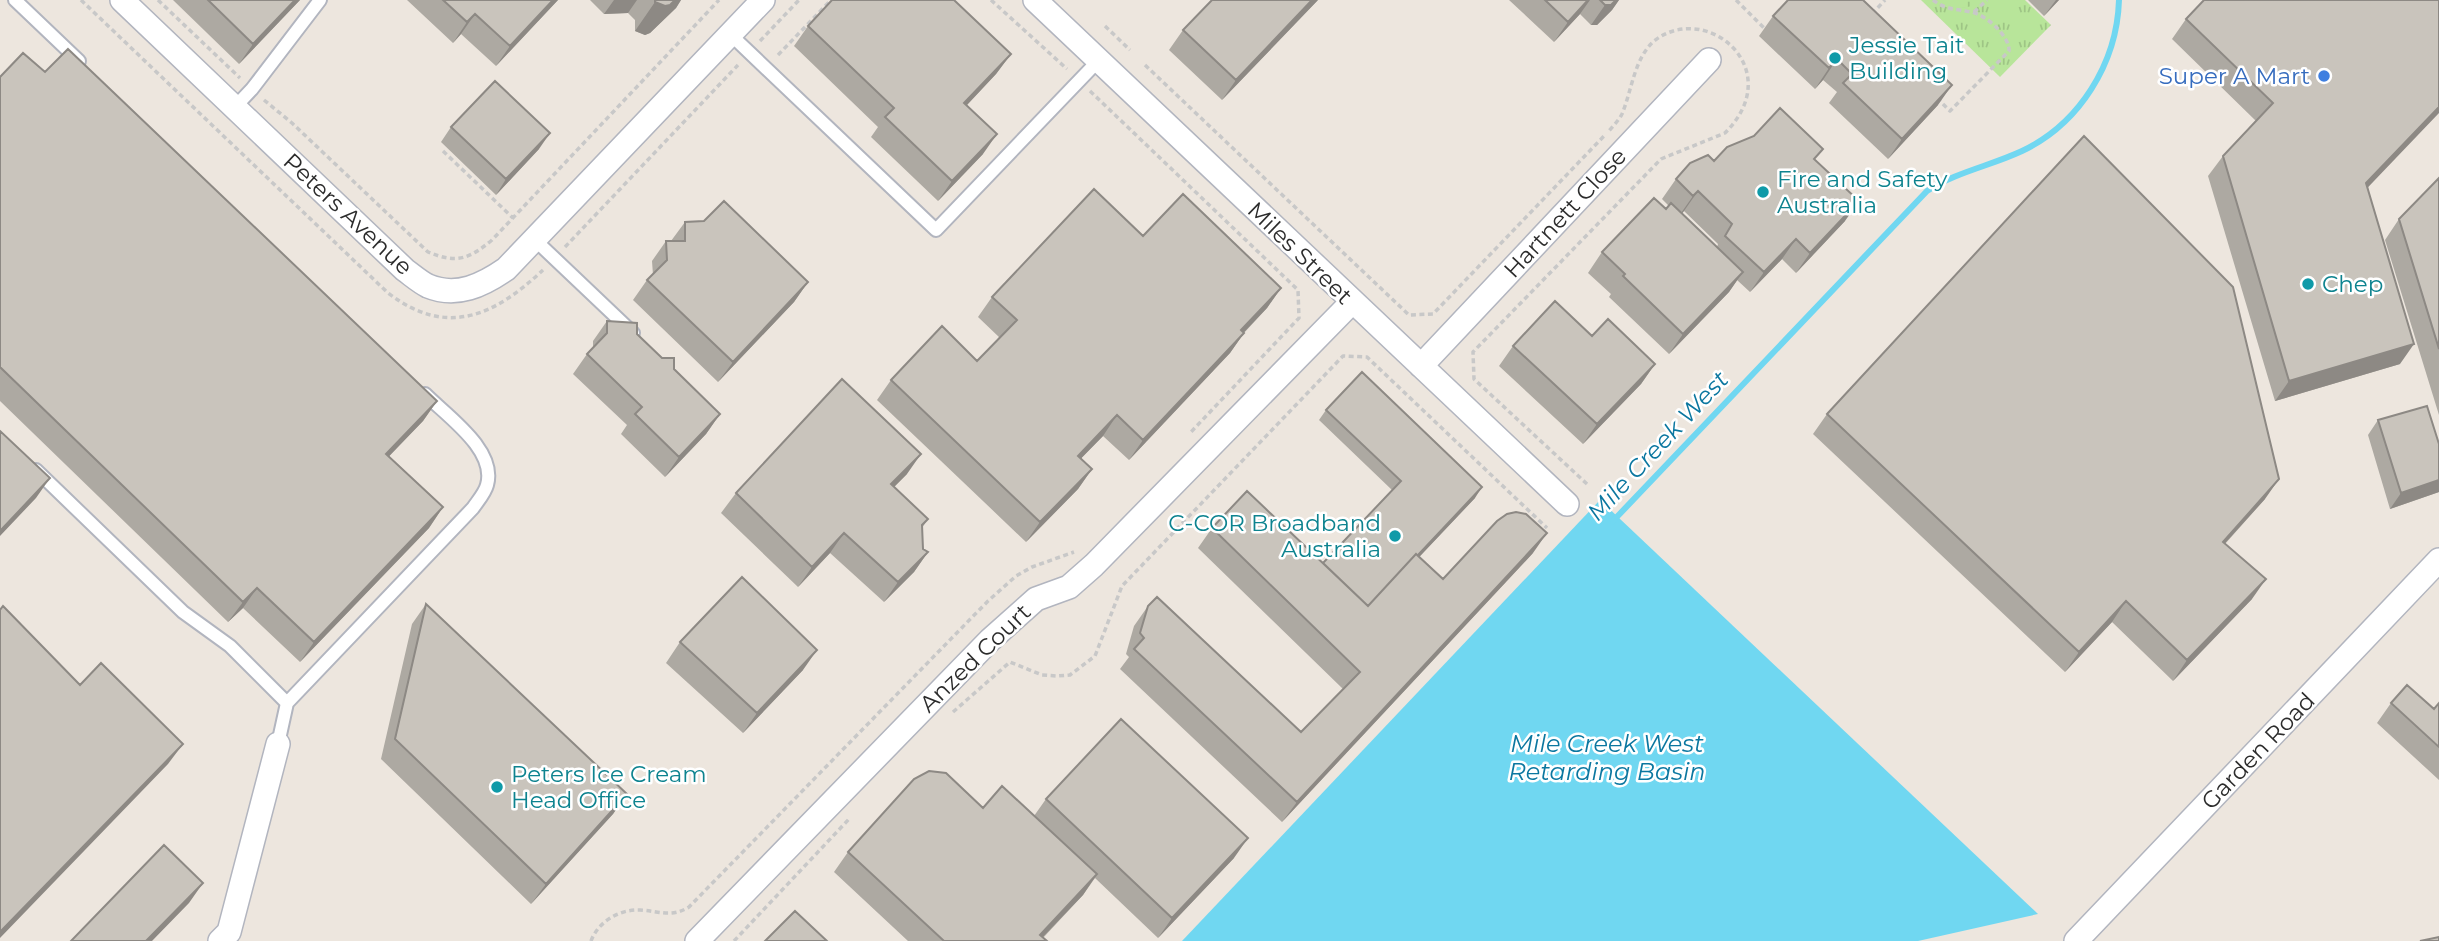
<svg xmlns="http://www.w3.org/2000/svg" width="2439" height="941" viewBox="0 0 2439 941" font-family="Montserrat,sans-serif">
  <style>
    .grass { fill: url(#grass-tufts) }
    .wetland { fill: url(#wetland-marsh) }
    .water { fill: #70d7f1 }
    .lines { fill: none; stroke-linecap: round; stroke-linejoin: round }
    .stream { stroke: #70d7f1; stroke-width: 6 }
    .service-casing { stroke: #b2b5bf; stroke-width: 16 }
    .minor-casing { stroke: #b2b5bf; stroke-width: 26 }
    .path { stroke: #c8c8c8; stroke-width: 3.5; stroke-dasharray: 5 3.5; stroke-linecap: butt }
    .service { stroke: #fff; stroke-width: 12 }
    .minor { stroke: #fff; stroke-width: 23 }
    .wall { fill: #ada9a2; fill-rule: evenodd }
    .shaded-wall { fill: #8d8984 }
    .building { fill: #c9c4bc; stroke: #8d8984; stroke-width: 2 }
    .culture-dot { fill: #0f9aa8; stroke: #fff; stroke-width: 2.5 }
    .shop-dot { fill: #3f7fe0; stroke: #fff; stroke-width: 2.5 }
    .labels { text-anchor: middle; stroke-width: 5; stroke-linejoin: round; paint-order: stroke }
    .culture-label { font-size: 23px; fill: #0d838f; stroke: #fff; text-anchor: start }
    .shop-label { font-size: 23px; fill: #366cbe; stroke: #fff; text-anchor: end }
    .street-label { font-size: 23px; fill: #2c2c2c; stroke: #fff }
    .water-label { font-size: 24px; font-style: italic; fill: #0b77a0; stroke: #fff }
  </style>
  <defs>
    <pattern id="grass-tufts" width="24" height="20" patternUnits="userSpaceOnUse" patternTransform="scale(1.75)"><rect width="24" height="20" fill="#b8e59a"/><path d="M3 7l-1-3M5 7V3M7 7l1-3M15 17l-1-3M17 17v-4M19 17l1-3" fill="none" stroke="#9ec585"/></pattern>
    <pattern id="wetland-marsh" width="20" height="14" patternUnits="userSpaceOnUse" patternTransform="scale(1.75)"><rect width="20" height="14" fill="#b8e59a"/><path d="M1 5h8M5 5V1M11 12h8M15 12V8" fill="none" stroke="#9ec585"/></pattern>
  </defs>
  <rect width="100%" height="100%" fill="#ede6de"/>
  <!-- grass -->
  <path class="grass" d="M1921 0H2025L2051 25 2000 77Z"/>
  <!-- wetland -->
  <path class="wetland" d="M1937 0H1983C1968 11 1953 9 1937 0Z"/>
  <!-- water -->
  <path class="water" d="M1600 500 2038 914 1918 941H1182Z"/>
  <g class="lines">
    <!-- stream -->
    <path class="stream" d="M1613 521 1927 191C1956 172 1990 166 2022 151 2079 124 2117 64 2119 0"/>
    <defs>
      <path id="service" d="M15 0 79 61
        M730 34 936 230 1098 61
        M234 108 252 89 320 0
        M534 239 633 333
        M36 470 183 612 230 646 287 703
        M278 744 287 703 473 508C477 502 485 493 487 485 497 450 447 416 425 394"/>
      <path id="minor" d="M122 0 405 270C412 275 420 282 428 286 457 298 483 285 506 269L763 0
        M1035 0 1567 504
        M1421 366 1709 60
        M220 941 229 932 278 744
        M697 941 990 640 1036 599 1069 587 1094 565 1352 302
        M2076 941 2439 560"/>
    </defs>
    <!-- service casing -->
    <use href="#service" class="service-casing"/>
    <!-- minor casing -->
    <use href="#minor" class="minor-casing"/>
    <!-- path -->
    <path class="path" d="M81 0 388 293C447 338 494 316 543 270
      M158 0 240 78
      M991 0 1067 69
      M1736 0 1765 29
      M1933 0C1946 10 1956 9 1971 12 1985 14 2010 36 2009 51L1950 111 1938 99
      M1974 12 1987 0
      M1872 14 1885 0
      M1105 26 1130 50
      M760 41 799 0
      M778 55 831 0
      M1145 65 1409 315 1433 314 1604 136
      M1090 91 1298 290 1299 318 1191 432
      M264 100 292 123 428 252C457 264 469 259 492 240L719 0
      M443 151 513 218
      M565 247 738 65
      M1587 484 1474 379 1473 352 1661 159 1725 133C1789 69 1706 0 1654 41 1634 59 1632 90 1622 114 1619 120 1614 125 1609 131
      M953 712 1010 662 1042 675 1057 676 1070 675 1095 656 1122 586 1343 356 1367 357 1547 528
      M591 941C598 922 619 909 640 910 659 911 671 918 689 907L988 601 1016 576 1032 567 1074 552
      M734 941 850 818"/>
    <!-- service -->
    <use href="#service" class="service"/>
    <!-- minor -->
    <use href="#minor" class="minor"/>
  </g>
  <!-- wall -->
  <path class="wall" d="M173 0H300L239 64Z
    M407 0H558L496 66 461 34 453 43Z
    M590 0H681L676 8 650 33 645 35 635 31V20L628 13 604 14Z
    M1318 0 1222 100 1169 50 1183 30Z
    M1509 0H1619L1612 10 1597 25H1591L1580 14 1554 42Z
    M2028 0H2059L2044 16Z
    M1773 16 1938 105 1888 159 1829 103 1837 92 1823 80 1815 89 1759 36Z
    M2186 19 2368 187 2400 364 2275 401 2208 176 2223 156 2256 121 2172 39Z
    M808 26 1011 54 996 74 967 105 983 154 938 201 871 137 878 127 794 46Z
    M45 72 437 401 423 421 389 456 443 507 429 528 300 662 243 608 228 622 0 401V77Z
    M451 127 539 149 496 195 441 142Z
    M1816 160 1845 221 1796 273 1782 259 1750 292 1737 280 1729 292 1669 354 1609 297 1611 294 1588 273 1602 252 1666 209 1669 206 1662 199 1676 179 1714 161ZM1684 211 1718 244 1717 247 1682 214Z
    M2439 178V415L2385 240 2399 219Z
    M685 222 808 282 794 302 718 382 633 300 647 280 653 275 652 261 666 241H671Z
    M1143 236 1281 288 1267 308 1244 333 1230 353 1129 460 1103 436 1081 458 1092 469 1078 489 1026 542 877 400 891 380 977 361 1000 338 978 317 992 297Z
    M607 321 637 334 720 414 706 434 665 477 621 434 627 425 573 374 587 354 593 348V341Z
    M1513 346 1655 364 1641 384 1583 444 1499 366Z
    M1326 410 1475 498 1419 557 1443 579 1533 553 1282 822 1120 669 1129 657 1126 654 1134 626 1148 606 1301 732 1343 689 1198 548 1212 528 1323 563 1392 490 1319 420Z
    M1827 414 2265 499 2225 544 2252 599 2173 681 2112 622 2065 672 1813 434Z
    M2378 420 2439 492 2390 509 2368 435Z
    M907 474 894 487 928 519 922 528 923 549 928 552 914 572 884 602 830 553 798 587 721 513 736 493Z
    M426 604 627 794 613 814 531 904 381 759 412 624Z
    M680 642 803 670 743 733 666 663Z
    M2391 703 2434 709 2439 703V780L2377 723Z
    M1046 799 1234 858 1158 938 1095 878 1083 895 1043 938 1047 941H908L834 872 848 852 983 808 1034 816Z"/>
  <!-- shaded-wall -->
  <path class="shaded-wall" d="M295 0H300L239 64 253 44Z
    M553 0H558L496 66 510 46Z
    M614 0H637L628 13 604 14Z
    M675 0H681L676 8 650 33 645 35 635 31 655 2Z
    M1312 0H1318L1222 100 1236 80Z
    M1588 0H1590L1580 14 1554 42 1568 22Z
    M1616 0H1619L1612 10 1597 25H1591L1605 5Z
    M2056 0H2059L2044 16Z
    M475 14 461 34 453 43 467 22Z
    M1011 54 996 74 950 123 964 103Z
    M1837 59 1823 80 1815 89 1829 68Z
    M1952 85 1938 105 1888 159 1902 139Z
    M2439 107V113L2352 204 2366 183Z
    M550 133 539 149 496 195 506 179Z
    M997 134 983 154 938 201 952 181Z
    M1698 191 1684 211 1679 216 1693 196Z
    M1859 201 1845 221 1796 273 1810 253Z
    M1796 239 1782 259 1750 292 1764 272Z
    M1743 272 1729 292 1669 354 1683 334Z
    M808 282 794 302 718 382 733 362Z
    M1281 288 1267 308 1227 350 1241 330Z
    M1244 333 1230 353 1129 460 1143 440Z
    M2414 344 2400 364 2275 401 2289 381Z
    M1655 364 1641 384 1583 444 1597 424Z
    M437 401 423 421 372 474 386 454Z
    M720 414 706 434 665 477 679 457Z
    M1117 415 1103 436 1064 476 1078 456Z
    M921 454 907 474 877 504 891 484Z
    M1092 469 1078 489 1026 542 1040 522Z
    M50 478 36 498 0 536V531Z
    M2279 479 2265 499 2208 562 2223 542Z
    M2439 480V492L2390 509 2401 493Z
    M1482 487 1475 498 1354 626 1361 615Z
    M443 507 429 528 300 662 314 642Z
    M844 533 830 553 798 587 812 567Z
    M1547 533 1533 553 1282 822 1297 802Z
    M928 552 914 572 884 602 898 582Z
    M2266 579 2252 599 2173 681 2187 660Z
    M257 588 243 608 228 622 243 602Z
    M2126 601 2112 622 2065 672 2079 652Z
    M817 650 803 670 743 733 757 713Z
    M183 744 168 764 0 938V932Z
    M627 794 613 814 531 904 546 884Z
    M1248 838 1234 858 1158 938 1172 918Z
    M1097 874 1083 895 1039 941 1040 935Z
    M203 883 189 903 152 941H146Z"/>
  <!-- building -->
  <path class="building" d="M208 0H295L253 44Z
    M443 0H553L510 46 475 14 467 22Z
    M655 0H675L670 5 665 6 655 2Z
    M832 0H954L1011 54 964 103 997 134 952 181 885 117 894 108 808 26Z
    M1212 0H1312L1236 80 1183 30Z
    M1545 0H1588L1568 22Z
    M1600 0H1616L1611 5H1605Z
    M1788 0H1863L1952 85 1902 139 1843 83 1852 74 1837 59 1829 68 1773 16Z
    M2204 0H2439V107L2366 183 2414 344 2289 381 2223 156 2273 103 2186 19Z
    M68 49 437 401 386 454 443 507 314 642 257 588 243 602 0 367V77L23 53 45 72Z
    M495 81 550 133 506 179 451 127Z
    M1780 108 1823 149 1814 159 1859 201 1810 253 1796 239 1764 272 1725 236 1732 224 1698 191 1693 196 1676 179 1690 163 1708 155 1714 161 1727 147 1754 136Z
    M2084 136 2233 287 2279 479 2223 542 2266 579 2187 660 2126 601 2079 652 1827 414Z
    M2439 178V349L2399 219Z
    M1094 189 1143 236 1183 194 1281 288 1241 330 1244 333 1143 440 1117 415 1078 456 1092 469 1040 522 891 380 942 326 977 361 1017 320 992 297Z
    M1654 198 1666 209 1671 203 1743 272 1683 334 1623 276 1625 274 1602 252Z
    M724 201 808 282 733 362 647 280 667 260 666 241H685V222L704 221Z
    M1555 301 1592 336 1608 319 1655 364 1597 424 1513 346Z
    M607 321 637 323V334L662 358H674V369L720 414 679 457 635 414 642 407 587 354 607 333Z
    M1362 372 1482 487 1418 555 1416 554 1368 606 1323 563 1401 481 1326 410Z
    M842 379 921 454 891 484 928 519 922 525 923 549 928 552 898 582 844 533 812 567 736 493Z
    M2427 406 2439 444V480L2401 493 2378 420Z
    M0 431 50 478 0 531Z
    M1247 491 1368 606 1416 554 1443 579 1497 521 1507 514 1516 512 1526 514 1547 533 1297 802 1134 649 1144 638 1140 633 1148 606 1157 597 1301 732 1360 672 1212 528Z
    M742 577 817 650 757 713 680 642Z
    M426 604 627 794 546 884 395 739Z
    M3 606 80 685 101 663 183 744 0 932V610Z
    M2407 685 2434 709 2439 703V747L2391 703Z
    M1121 719 1248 838 1172 918 1046 799Z
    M929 771 946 773 983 808 1002 786 1097 874 1040 935 1047 941H944L848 852 914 779Z
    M164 845 203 883 146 941H71Z
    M795 911 827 941H765Z
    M2439 937V941H2420Z"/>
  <!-- markers -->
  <g class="culture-dot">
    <circle cx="1835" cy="58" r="7"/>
    <circle cx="1763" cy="192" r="7"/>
    <circle cx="2308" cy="284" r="7"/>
    <circle cx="1395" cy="536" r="7"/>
    <circle cx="497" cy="787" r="7"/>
  </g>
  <circle class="shop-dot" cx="2324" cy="76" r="7"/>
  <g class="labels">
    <!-- culture labels -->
    <g class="culture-label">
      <text x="1849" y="53">Jessie Tait<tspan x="1849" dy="26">Building</tspan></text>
      <text x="1777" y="187">Fire and Safety<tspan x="1777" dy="26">Australia</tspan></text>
      <text x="2322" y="292">Chep</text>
      <text x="1381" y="531" text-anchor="end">C-COR Broadband<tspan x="1381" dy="26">Australia</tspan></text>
      <text x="511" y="782">Peters Ice Cream<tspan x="511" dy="26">Head Office</tspan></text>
    </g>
    <!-- shop labels -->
    <g class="shop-label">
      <text x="2310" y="84">Super A Mart</text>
    </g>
    <!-- street labels -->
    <g class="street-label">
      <text transform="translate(1565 213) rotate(-47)" y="8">Hartnett Close</text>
      <text transform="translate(348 214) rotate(43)" y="8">Peters Avenue</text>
      <text transform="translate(1300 253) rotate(44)" y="8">Miles Street</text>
      <text transform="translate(975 658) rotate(-44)" y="8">Anzed Court</text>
      <text transform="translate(2258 751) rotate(-46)" y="8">Garden Road</text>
    </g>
    <!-- water labels -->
    <g class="water-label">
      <text transform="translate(1658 446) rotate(-47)" y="8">Mile Creek West</text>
      <text x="1607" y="752">Mile Creek West<tspan x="1607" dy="28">Retarding Basin</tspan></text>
    </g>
  </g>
</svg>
